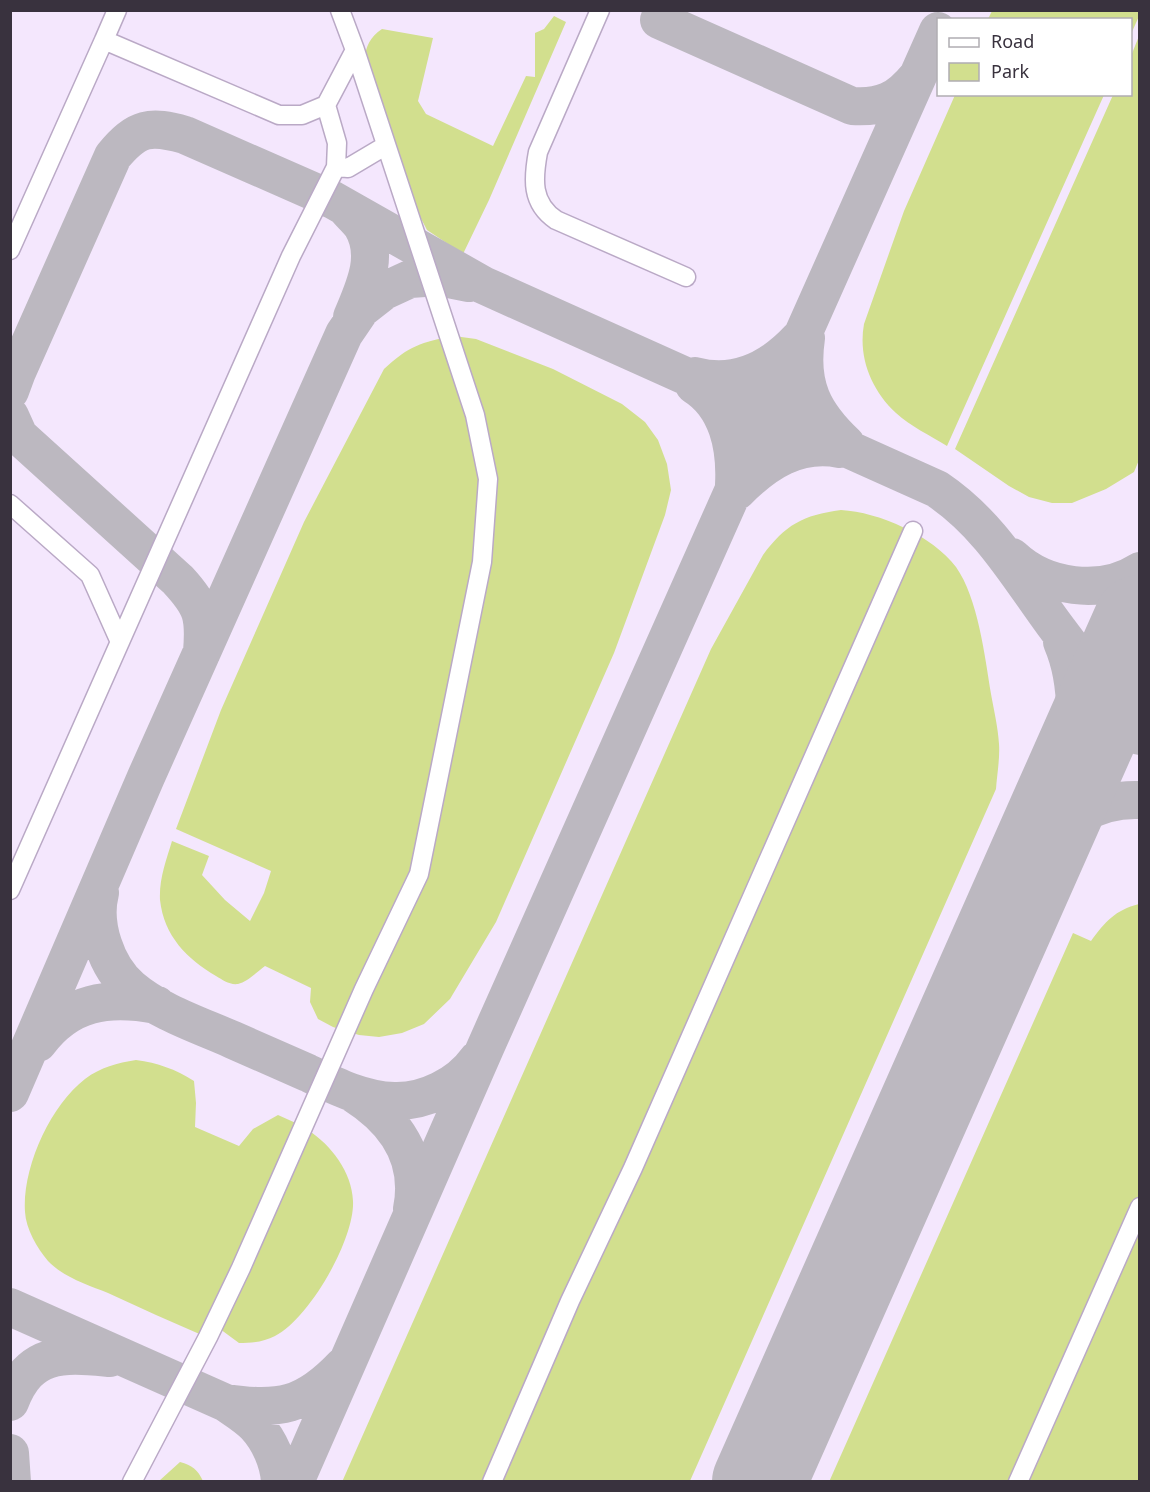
<svg xmlns="http://www.w3.org/2000/svg" width="1150" height="1492" viewBox="0 0 1150 1492" font-family="'Noto Sans',sans-serif">
  <style>
    .built { fill: #f4e7fd; fill-rule: evenodd }
    .green { fill: #d2df8e }
    .lines { fill: none; stroke-linecap: round; stroke-linejoin: round }
    .taxiway { stroke: #bcb8c0; stroke-width: 38 }
    .runway { stroke: #bcb8c0; stroke-width: 94 }
    .minor-casing { stroke: #baa9c6; stroke-width: 21 }
    .minor { stroke: #fff; stroke-width: 18 }
  </style>
  <rect width="100%" height="100%" fill="#f9f5fc"/>
  <!-- built -->
  <path class="built" d="M10 11H1139V1481H11ZM938 20H1130V94H938Z"/>
  <!-- green -->
  <path class="green" d="M992 11 1139 10 1140 14 1131 34 1130 20 988 19Z
    M554 16 566 22 489 200 463 254 427 230 414 205 364 60C366 46 370 37 382 29L433 38 418 101 426 114 493 146 526 76 535 77V33L544 29Z
    M1139 36V460L1134 472 1106 489 1072 503H1052L1029 497 1009 486 955 449 1113 95 1130 94 1131 56Z
    M955 95H1104L947 446C931 436 910 426 896 413 871 390 858 357 864 324L904 211Z
    M454 336 476 339 553 369 622 404 645 422 658 440 667 464 671 490 665 515 614 653 496 922 450 999 424 1024 402 1033 379 1037 359 1035 333 1027 318 1019 310 1002 311 988 265 966C257 972 247 982 238 984 229 985 223 980 216 976 187 959 164 936 160 900 159 879 166 861 172 841L209 856 202 875 225 900 250 921 264 893 271 871 176 829 221 710 304 522 384 369C409 346 421 342 454 336Z
    M841 510C879 512 933 536 956 567 978 598 985 657 991 694 994 711 998 727 999 744 1000 758 997 775 996 789L690 1481 342 1482 711 649 763 555C785 525 803 515 841 510Z
    M1139 904V1481L829 1482 1073 933 1091 941C1105 922 1115 910 1139 904Z
    M136 1060C158 1063 175 1069 194 1081L196 1103 195 1127 239 1146 253 1129 278 1115 298 1124 204 1336C172 1322 140 1308 108 1293 88 1285 63 1277 48 1261 37 1248 26 1229 25 1212 22 1168 50 1106 85 1079 101 1067 117 1063 136 1060Z
    M308 1130C331 1145 352 1172 353 1201 355 1239 309 1319 275 1336 264 1342 251 1343 239 1343L220 1329Z
    M180 1462C192 1465 198 1470 203 1481H159Z"/>
  <g class="lines">
    <!-- taxiway -->
    <path class="taxiway" d="M659 20 852 106C882 108 898 100 917 77
      M346 208C351 214 358 220 362 226 380 256 364 288 352 317
      M806 338C799 385 813 413 846 444
      M695 376C736 387 772 368 799 339
      M694 385C728 406 736 448 734 485
      M10 391 17 372 113 156C137 127 150 125 185 135L333 200 483 285 937 489C989 524 1017 574 1053 623 1081 661 1111 698 1140 736
      M10 416 19 436 178 580C202 606 205 616 202 652
      M737 491C766 462 798 441 840 449
      M1012 557C1045 588 1101 596 1140 571
      M1062 642C1081 686 1076 738 1068 784
      M1127 651V691L1136 724
      M1036 855C1064 822 1094 798 1140 800
      M100 893C92 924 106 967 131 988 159 1012 199 1025 233 1040 258 1051 283 1062 308 1073 335 1086 363 1100 394 1101 425 1102 459 1085 477 1060
      M38 1043C69 1001 108 996 157 1005
      M10 1093 146 777 344 334 361 309 384 291 410 279 439 277 469 283
      M354 1094C395 1120 422 1158 412 1209
      M10 1307 226 1403C236 1410 248 1417 256 1426 269 1440 279 1462 280 1482
      M10 1402C30 1350 63 1354 110 1358
      M226 1403C279 1411 305 1406 343 1366
      M10 1453 12 1482
      M295 1482 486 1046 938 31"/>
    <!-- runway -->
    <path class="runway" d="M759 1482 1140 622"/>
    <defs>
      <path id="minor" d="M117 10 104 40 279 115H302L326 105
        M600 10 538 152C533 179 531 203 556 220L686 277
        M336 167 348 168 385 146
        M10 250 104 40
        M10 504 90 575 120 642
        M10 890 291 256 336 167 337 143 326 105 355 50
        M132 1482 208 1337 241 1268 364 989 419 874 482 562 488 479 475 415 355 50 340 10
        M492 1482 570 1301 633 1168 913 531
        M1018 1482 1140 1207"/>
    </defs>
    <!-- minor casing -->
    <use href="#minor" class="minor-casing"/>
    <!-- minor -->
    <use href="#minor" class="minor"/>
  </g>
  <!-- border -->
  <rect width="1150" height="1492" fill="none" stroke="#39323e" stroke-width="24"/>
  <!-- legend -->
  <rect x="937" y="18" width="195" height="78" fill="#ffffff" stroke="#b0adb2" stroke-width="1.5"/>
  <rect x="949" y="38" width="30" height="9" fill="#ffffff" stroke="#b0adb2" stroke-width="1.5"/>
  <text x="991" y="48" font-size="18" fill="#39323e">Road</text>
  <rect x="949" y="63" width="30" height="18" fill="#d2df8e" stroke="#b0adb2" stroke-width="1.5"/>
  <text x="991" y="78" font-size="18" fill="#39323e">Park</text>
</svg>
